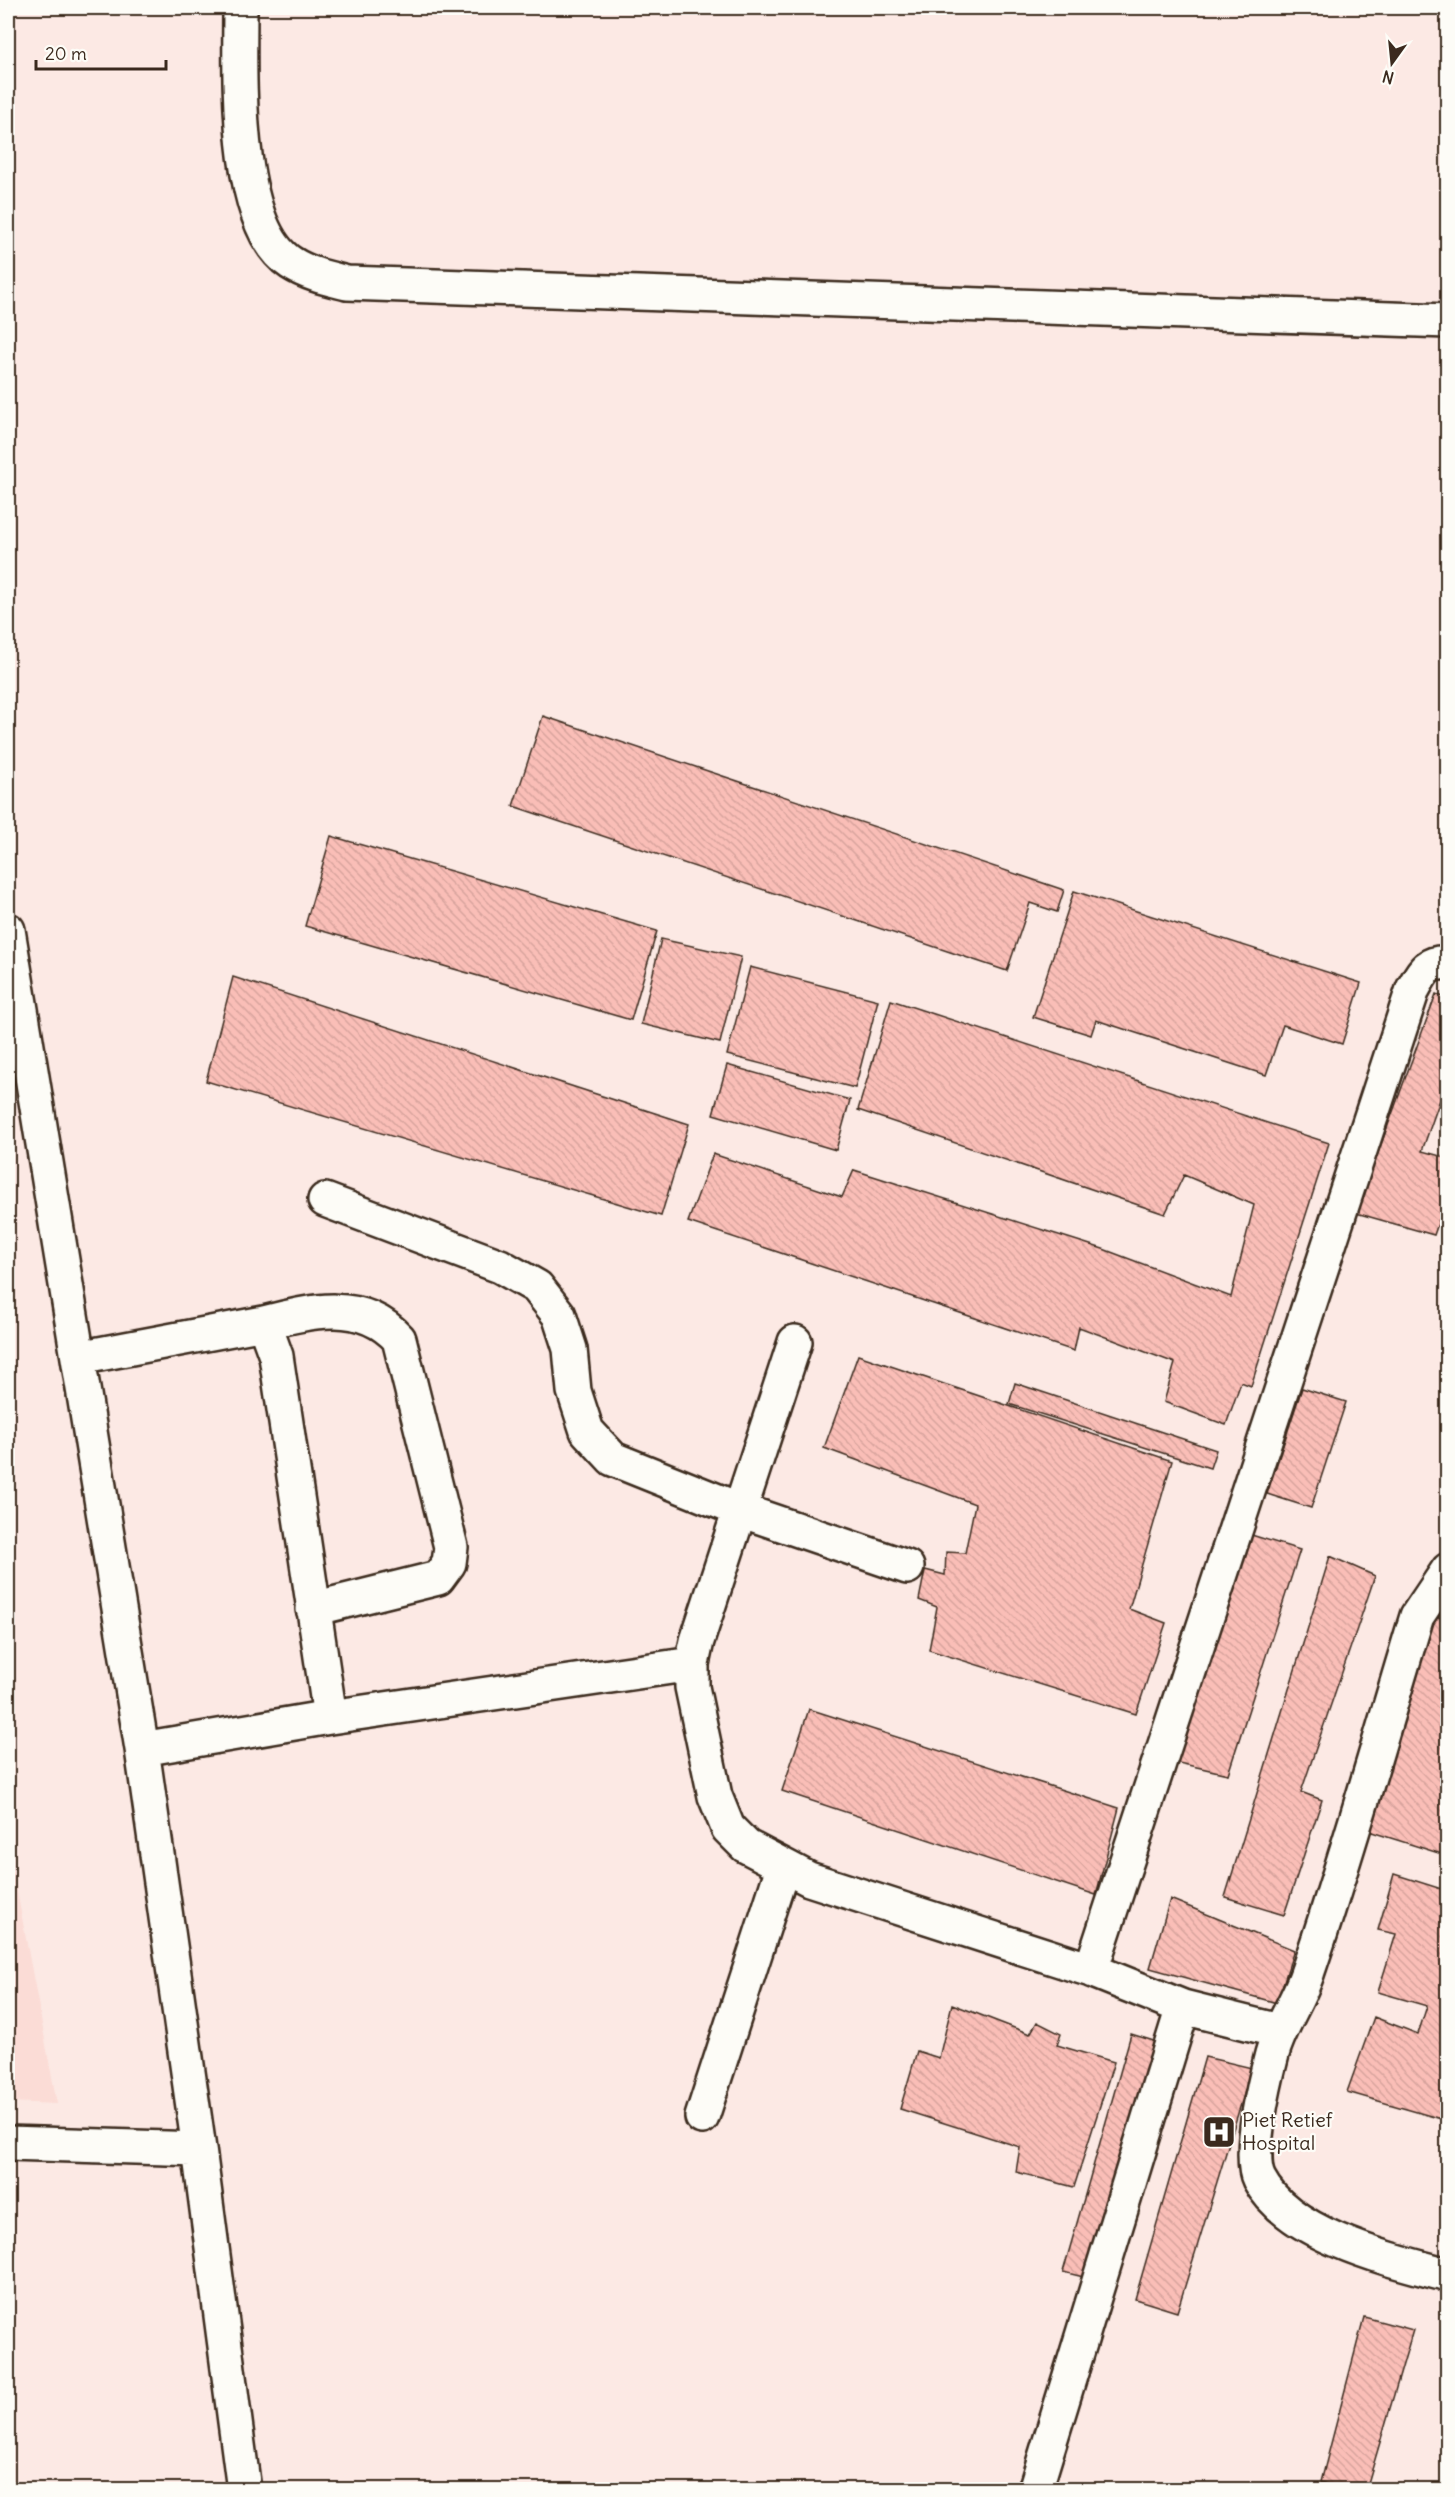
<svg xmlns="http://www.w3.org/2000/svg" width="1455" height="2497" viewBox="0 0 1455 2497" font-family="Delius,sans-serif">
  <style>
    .built { fill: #fbdcd6 }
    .building { fill: url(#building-back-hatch); stroke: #3b2a1e; stroke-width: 1.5 }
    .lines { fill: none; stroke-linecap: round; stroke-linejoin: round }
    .minor-casing { stroke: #3b2a1e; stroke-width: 38 }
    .minor { stroke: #fdfcf7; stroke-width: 33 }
    .labels { text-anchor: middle; stroke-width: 4.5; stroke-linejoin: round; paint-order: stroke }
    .poi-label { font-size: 20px; fill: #3b2a1e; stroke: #fdfcf7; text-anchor: start }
  </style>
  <defs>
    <pattern id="building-back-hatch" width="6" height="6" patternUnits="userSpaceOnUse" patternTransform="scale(1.5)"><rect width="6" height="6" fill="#fabeb7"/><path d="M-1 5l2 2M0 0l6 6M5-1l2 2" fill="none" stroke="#d7a39d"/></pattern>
  </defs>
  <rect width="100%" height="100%" fill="#fce9e4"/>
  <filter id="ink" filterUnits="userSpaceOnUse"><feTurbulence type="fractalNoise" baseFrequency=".0167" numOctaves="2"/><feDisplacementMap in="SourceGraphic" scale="12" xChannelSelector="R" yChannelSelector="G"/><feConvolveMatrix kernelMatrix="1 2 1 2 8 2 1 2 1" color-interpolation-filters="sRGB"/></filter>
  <g filter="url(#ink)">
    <!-- built -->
    <path class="built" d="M8 1843 57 2104 8 2102Z"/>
    <!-- building -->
    <path class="building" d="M543 716 1064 890 1057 912 1030 903 1007 971 513 806Z
      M331 836 657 931 631 1020 305 926Z
      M1074 891 1361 983 1342 1044 1283 1025 1266 1075 1096 1020 1091 1035 1033 1017Z
      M661 939 741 957 720 1043 641 1024Z
      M750 967 878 1000 855 1088 727 1055Z
      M233 977 689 1124 661 1216 206 1081Z
      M1436 994 1448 999V1077L1422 1151 1448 1158V1195L1434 1235 1356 1213Z
      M891 1000 1329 1143 1251 1386 1241 1382 1226 1425 1164 1402 1175 1363 1079 1327 1074 1351 688 1222 713 1154 842 1197 854 1170 1103 1249 1231 1297 1254 1205 1184 1175 1165 1214 858 1110Z
      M727 1065 850 1100 836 1150 713 1114Z
      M858 1355 1172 1461 1129 1609 1166 1623 1136 1714 929 1650 937 1607 919 1600 925 1570 945 1575 946 1552 965 1553 975 1504 824 1448Z
      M1015 1383 1216 1450 1210 1468 1009 1404Z
      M1302 1388 1346 1402 1311 1508 1267 1494Z
      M1245 1533 1300 1550 1228 1774 1174 1762Z
      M1330 1556 1375 1576 1301 1792 1322 1800 1284 1915 1225 1897Z
      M1426 1613 1448 1620V1856L1359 1828Z
      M809 1709 1119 1808 1096 1895 782 1791Z
      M1394 1874 1448 1891V2121L1347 2092 1374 2017 1418 2034 1427 2006 1378 1992 1396 1934 1378 1930Z
      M1170 1899 1294 1950 1277 2003 1150 1968Z
      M952 2004 1030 2034 1037 2022 1061 2034 1057 2045 1114 2062 1074 2187 1016 2172 1020 2147 900 2109 917 2051 939 2058Z
      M1131 2034 1180 2049 1108 2283 1063 2272Z
      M1205 2057 1252 2068 1177 2312 1135 2299Z
      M1364 2317 1413 2330 1366 2490H1349L1321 2482Z"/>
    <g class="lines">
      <defs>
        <path id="minor" d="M240 8C240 70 233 225 291 263 308 274 327 278 347 283L1448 321
          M8 930 142 1749 199 2149 244 2490
          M325 1200 500 1266 537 1287 559 1315 570 1349 574 1391 587 1431 613 1459 740 1510 907 1567
          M264 1323C311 1311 362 1298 399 1339L451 1547 449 1563 438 1578 313 1609
          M795 1342 697 1641 692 1664V1687L715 1796 728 1828 746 1846 809 1879 1091 1970 1183 2007 1279 2031
          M78 1358 264 1323 276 1356 330 1717
          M142 1749 330 1717 692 1664
          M1091 1970 1413 989C1422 973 1426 961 1448 963
          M702 2117 783 1867
          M8 2143 199 2149
          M1444 2274C1387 2259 1288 2235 1259 2179 1247 2156 1265 2081 1272 2054 1280 2025 1299 2000 1308 1971 1348 1854 1381 1734 1417 1616L1448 1570
          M1035 2490 1183 2007"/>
      </defs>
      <!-- minor casing -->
      <use href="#minor" class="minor-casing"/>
      <!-- minor -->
      <use href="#minor" class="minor"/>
    </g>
  </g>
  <!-- icons -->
  <defs>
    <symbol id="hospital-square" viewBox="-11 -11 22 22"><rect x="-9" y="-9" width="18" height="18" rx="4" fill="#3b2a1e" stroke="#fdfcf7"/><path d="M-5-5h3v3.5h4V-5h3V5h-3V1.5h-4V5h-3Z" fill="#fff"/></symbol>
  </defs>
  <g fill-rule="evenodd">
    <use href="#hospital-square" x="1200" y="2113" width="38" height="38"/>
  </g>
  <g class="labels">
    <!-- poi labels -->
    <g class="poi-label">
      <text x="1242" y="2127">Piet Retief<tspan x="1242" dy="23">Hospital</tspan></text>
    </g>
  </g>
  <!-- margin -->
  <rect width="1455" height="2497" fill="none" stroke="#fdfcf7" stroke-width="30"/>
  <rect x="15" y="15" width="1425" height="2467" fill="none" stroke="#3b2a1e" stroke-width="2" filter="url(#ink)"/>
  <!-- north arrow -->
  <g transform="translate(1392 63) rotate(195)" stroke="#fdfcf7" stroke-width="4.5" paint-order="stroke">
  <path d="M0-4.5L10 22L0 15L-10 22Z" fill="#3b2a1e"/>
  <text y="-9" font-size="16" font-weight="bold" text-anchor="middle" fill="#3b2a1e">N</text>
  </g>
  <!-- scale -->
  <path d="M36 60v9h130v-9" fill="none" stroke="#3b2a1e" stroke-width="3"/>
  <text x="45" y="60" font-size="18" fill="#3b2a1e" stroke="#fdfcf7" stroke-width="4.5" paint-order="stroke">20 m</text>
</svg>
